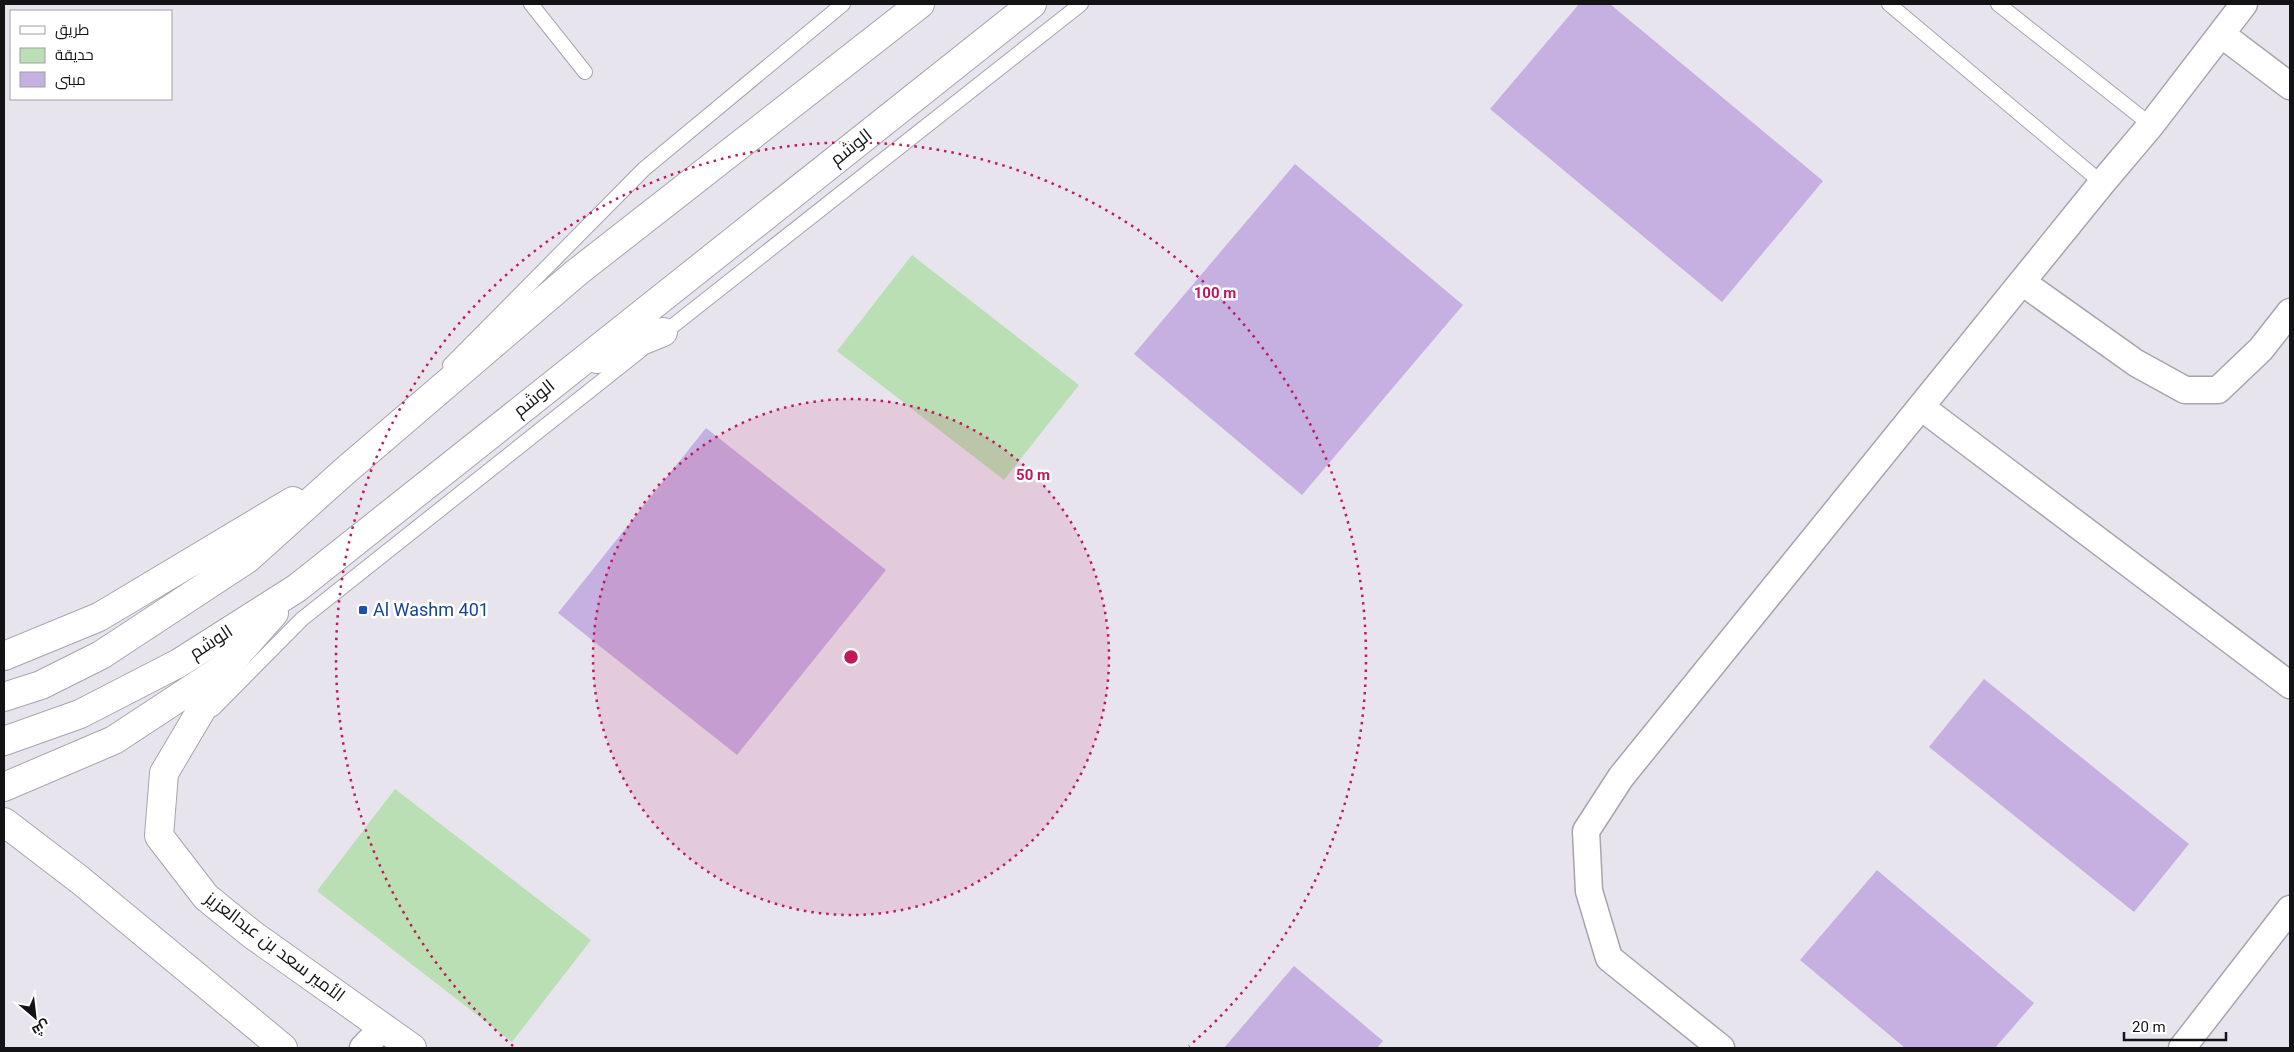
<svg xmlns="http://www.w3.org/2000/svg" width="2294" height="1052" viewBox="0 0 2294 1052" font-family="Roboto,Cairo,sans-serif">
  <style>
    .green { fill: #badfb4 }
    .building { fill: #c5b0e1 }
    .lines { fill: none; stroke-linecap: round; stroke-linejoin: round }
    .lane-casing { stroke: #a8a4ae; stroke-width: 16 }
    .street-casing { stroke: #a8a4ae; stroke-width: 29 }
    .secondary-casing { stroke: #a8a4ae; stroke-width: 30 }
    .primary-casing { stroke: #a8a4ae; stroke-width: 30 }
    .lane { stroke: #fff; stroke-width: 14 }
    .street { stroke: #fff; stroke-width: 26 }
    .secondary { stroke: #fff; stroke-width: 28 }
    .primary { stroke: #fff; stroke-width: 28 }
    .ring { fill: none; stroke: #c2185b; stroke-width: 2.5; stroke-dasharray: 2.5 5 }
    .transit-dot { fill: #1a4fb4; stroke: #fff; stroke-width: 2 }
    .labels { text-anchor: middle; stroke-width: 5; stroke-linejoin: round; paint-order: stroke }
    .street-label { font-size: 18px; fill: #131215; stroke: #fff }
    .transit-label { font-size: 18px; fill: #164399; stroke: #fff; text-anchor: start }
    .centre { fill: #c2185b; stroke: #fff; stroke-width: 2.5 }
    .ring-label { font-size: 15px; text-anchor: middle; font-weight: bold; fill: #c2185b; stroke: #fff; stroke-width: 5; stroke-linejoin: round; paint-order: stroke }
  </style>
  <rect width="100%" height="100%" fill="#e8e4ee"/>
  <!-- green -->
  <path class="green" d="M912 255 1079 385 1004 480 837 351Z
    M395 789 591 940 512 1042 317 891Z"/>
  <!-- building -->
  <path class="building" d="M1579 4H1610L1823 181 1722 302 1490 109Z
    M1295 164 1463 305 1302 495 1134 354Z
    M706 428 886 570 737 755 558 613Z
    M1984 679 2189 844 2134 912 1929 747Z
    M1877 870 2034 1003 1995 1048H1905L1800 960Z
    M1294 966 1383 1041 1377 1048H1224Z"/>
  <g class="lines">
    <defs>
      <path id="lane" d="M531 4 585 72
        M1889 4 2102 183
        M1998 4 2151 125
        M660 336 1081 4
        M450 365 644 169 843 4
        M213 709 302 619 641 350"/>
      <path id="street" d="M2221 34 2290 86
        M2022 282 2136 363 2185 390H2218L2261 349 2290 312
        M1921 407 2290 685
        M363 1048 383 1027
        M1721 1048 1609 958 1589 891 1586 831 1621 777 2102 183 2151 125 2244 4
        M2182 1048 2290 909"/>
      <path id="secondary" d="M228 665 164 773 159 836 206 897 253 935 412 1048
        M4 822 80 880 283 1048"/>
      <path id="primary" d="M597 359 663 332
        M4 656 99 617 293 501
        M4 697 41 685 101 655 247 559 346 470 576 273 920 4
        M4 741 80 714 179 663 297 588 1032 4
        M4 787 114 740 228 665 274 613"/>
    </defs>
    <!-- lane casing -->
    <use href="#lane" class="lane-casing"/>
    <!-- street casing -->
    <use href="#street" class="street-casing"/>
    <!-- secondary casing -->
    <use href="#secondary" class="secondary-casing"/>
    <!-- primary casing -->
    <use href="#primary" class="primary-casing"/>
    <!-- lane -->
    <use href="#lane" class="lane"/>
    <!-- street -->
    <use href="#street" class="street"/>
    <!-- secondary -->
    <use href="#secondary" class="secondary"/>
    <!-- primary -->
    <use href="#primary" class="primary"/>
  </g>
  <!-- distance rings -->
  <circle cx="851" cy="657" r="258" fill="#c2185b" fill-opacity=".12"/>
  <g class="ring">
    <circle cx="851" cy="657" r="258"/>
    <path d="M513 1046A515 515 0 1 1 1189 1046"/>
  </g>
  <!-- markers -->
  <rect class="transit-dot" x="358" y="605" width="10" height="10" rx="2.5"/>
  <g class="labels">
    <!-- street labels -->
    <g class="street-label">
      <text transform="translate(851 147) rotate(-38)" y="6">الوشم</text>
      <text transform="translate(534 398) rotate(-39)" y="6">الوشم</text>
      <text transform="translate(211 642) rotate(-33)" y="6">الوشم</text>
      <text transform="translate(275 947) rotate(37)" y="6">الأمير سعد بن عبدالعزيز</text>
    </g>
    <!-- transit labels -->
    <g class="transit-label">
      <text x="373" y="616">Al Washm 401</text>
    </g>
  </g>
  <circle cx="851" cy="657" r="8" class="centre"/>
  <g class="ring-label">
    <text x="1215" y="298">100 m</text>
    <text x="1033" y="480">50 m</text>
  </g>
  <!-- border -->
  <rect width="2294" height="1052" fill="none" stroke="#131215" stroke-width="10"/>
  <!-- legend -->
  <rect x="10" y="10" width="162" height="90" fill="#ffffff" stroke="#a1a0a1"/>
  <rect x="20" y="26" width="25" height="8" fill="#ffffff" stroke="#a1a0a1"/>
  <text x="55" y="35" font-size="15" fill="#131215">طريق</text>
  <rect x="20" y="48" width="25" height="15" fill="#badfb4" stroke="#a1a0a1"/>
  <text x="55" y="60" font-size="15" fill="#131215">حديقة</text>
  <rect x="20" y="72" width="25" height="15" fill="#c5b0e1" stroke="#a1a0a1"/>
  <text x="55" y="85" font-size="15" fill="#131215">مبنى</text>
  <!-- north arrow -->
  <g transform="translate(35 1017) rotate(152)" stroke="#ffffff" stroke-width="4" paint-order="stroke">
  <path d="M0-4L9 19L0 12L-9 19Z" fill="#131215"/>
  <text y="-8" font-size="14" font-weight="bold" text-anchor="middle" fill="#131215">ش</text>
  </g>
  <!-- scale -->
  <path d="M2124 1032v8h102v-8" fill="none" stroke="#131215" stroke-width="2.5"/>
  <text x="2132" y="1032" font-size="15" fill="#131215" stroke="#ffffff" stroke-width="4" paint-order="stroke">20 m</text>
</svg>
